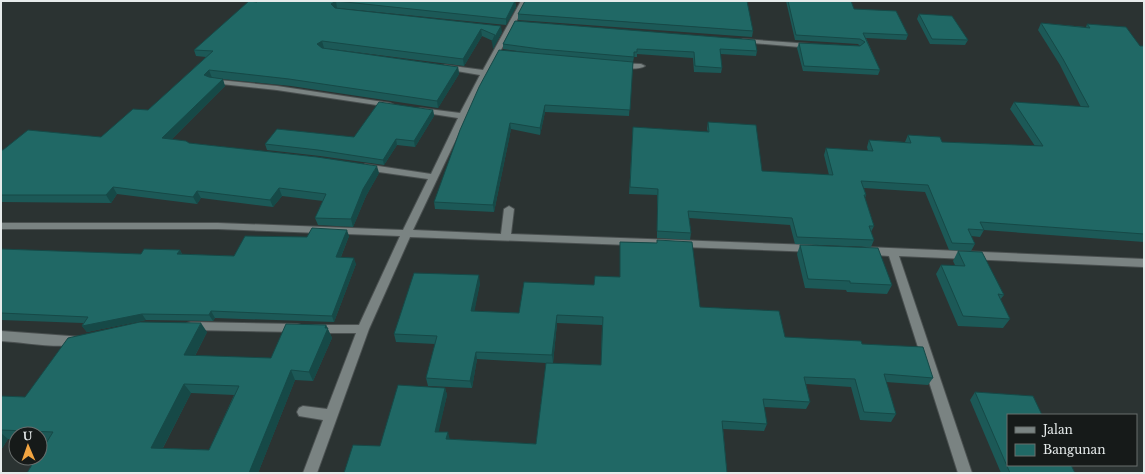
<svg xmlns="http://www.w3.org/2000/svg" width="1145" height="474" viewBox="0 0 1145 474" font-family="'Libre Baskerville',serif">
	<style>
		.lines { fill: none; stroke-linecap: round; stroke-linejoin: round }
		.minor-casing { stroke: #4a5050; stroke-width: 2 }
		.minor { fill: #7a8382; fill-rule: evenodd }
		.wall { fill: #1c5957; fill-rule: evenodd }
		.shaded-wall { fill: #164947 }
		.building { fill: #206865; stroke: #164947; fill-rule: evenodd }
	</style>
	<rect width="100%" height="100%" fill="#2b3332"/>
	<g class="lines">
		<defs>
			<path id="minor" d="M521 1H527L478 93 413 230 501 234 504 209 509 206 514 209 511 234 812 245 816 246 817 249 816 252 410 237 369 329 317 473H303L323 420 299 416 297 412 299 408 303 406 327 409 356 333H315L311 332 309 329 311 326 315 325H359L400 236 218 229H1V223H218L403 230 428 179 365 170 361 167 365 164 431 174 458 118 420 112 416 110 420 108 460 113 480 75 445 69 441 67 445 65 483 70Z
				M743 39 811 44 815 46 811 48 741 42V40Z
				M616 63 641 64 645 66C639 70 621 69 615 65Z
				M209 79 277 86 390 103 394 105 390 107 277 90 212 83H209Z
				M866 247 1144 259V267L899 256 972 473H958L889 256 862 254 861 251 862 248Z
				M191 322 297 324 301 325 303 328 301 331 297 332 191 330 187 329 185 326 187 323Z
				M1 331 83 337 85 340 83 343C63 350 23 342 1 341Z"/>
		</defs>
		<use href="#minor" class="minor-casing"/>
		<use href="#minor" class="minor"/>
	</g>
	<path class="wall" d="M258 1H515L516 7 506 25 337 8H336L502 32 493 49V41L482 36 464 66 324 48 458 67 459 74 438 108 291 86 212 78 225 86 172 139 189 143 379 173 366 196 353 227 318 225 315 218 323 201 282 196 273 207 201 198 197 204 117 194 111 203 1 202V150L101 137 148 110 206 57 196 56 194 50Z
		M786 1H851L854 9 908 35 906 40 866 38 880 70 878 75 803 71 797 48 799 43 860 46 858 44 795 40Z
		M518 14 753 31 752 37 518 20Z
		M919 14 968 40 965 45 930 44 917 19Z
		M515 21 757 51 756 56 720 54 722 68 721 73 694 72 693 58 637 54V57H634L633 62 582 58 633 62 629 116 545 112 540 135 511 129 494 212 435 209 434 202 532 53 503 49V44Z
		M1041 23 1086 27 1087 24 1140 46H1144V242L984 230 980 237 971 236 975 244 971 251 949 250 925 192 864 188 866 195 865 198 874 226 871 232 874 240 871 247 795 244 790 225 689 218 691 233 690 240 657 238V195L629 194 633 127 708 132 707 129 708 122 762 171 829 175 824 155 826 148 868 151 867 147 869 140 905 142 908 135 942 142 1035 146 1010 109 1014 102 1081 107 1060 65 1038 30Z
		M433 110 434 116 415 147 397 145 384 165 320 156 267 150 265 144 354 137Z
		M349 236 341 257 356 264 334 322 215 318 213 321 146 320 87 332 82 326 83 323 1 320V249L141 254 180 250 182 254 234 256 307 237Z
		M657 240 700 307 785 337 862 344 933 378 928 385 886 382 896 414 891 422 860 420 851 387 806 384 810 402 806 409 764 407 767 424 764 431 723 429 727 473 380 446 445 388 447 395 438 432 450 439 536 444 546 363 477 359 472 388 428 386 426 378 435 344 396 342 394 334 480 283 474 311 519 313 594 285 620 277V242L657 243ZM557 323 602 325 601 365 553 363Z
		M800 245 892 285 887 294 847 292 846 290 805 288 797 254Z
		M958 251 1004 295 1000 300 1010 319 1003 328 958 326 936 274 941 265H955L953 261Z
		M326 325 332 338 313 381 295 380 258 473 48 441H40V434H16V440L8 439 1 450V396L25 397 207 332 195 356 271 358ZM191 393 234 395 209 450 163 448Z
		M975 392 1008 415 1075 473H1001L970 400Z"/>
	<path class="shaded-wall" d="M336 1 337 8 333 11 331 4Z
		M515 1 516 7 506 25V19Z
		M501 26 502 32 493 49 492 42Z
		M481 29 482 36 464 66 463 59Z
		M322 41 324 48 319 50 317 44Z
		M458 67 459 74 438 108 437 101Z
		M209 70 212 78 207 82 204 75Z
		M223 79 225 86 165 146 162 138Z
		M545 105V112L540 135V128Z
		M433 110 434 116 415 147 414 141Z
		M510 123 511 129 494 212 493 205Z
		M396 139 397 145 384 165 383 160Z
		M377 166 379 173 366 196 353 227 351 219 363 189Z
		M113 187 117 194 111 203 106 195Z
		M279 188 282 196 273 207 270 200Z
		M197 191 201 198 197 204 193 197Z
		M347 230 349 236 338 264 336 257Z
		M180 250 183 257 177 254Z
		M354 258 356 264 334 322 332 316Z
		M479 275 480 283 473 319 471 311Z
		M211 311 215 318 213 321 209 315Z
		M142 314 146 320 87 332 82 326Z
		M557 315V323L553 363 552 355Z
		M201 323 207 332 190 365 184 355Z
		M326 325 332 338 313 381 309 372Z
		M476 352 477 359 472 388 470 381Z
		M291 370 295 380 258 473H249Z
		M184 384 191 393 158 457 151 448Z
		M445 388 447 395 437 439 435 432Z
		M448 432 450 440 446 439Z
		M1 433 8 439 1 450Z"/>
	<path class="building" d="M249 1 257 2 258 1H336L331 4 335 8 501 26 492 42 495 35 481 29 463 59 322 41 317 44 322 48 458 67 437 101 289 79 209 70 204 75 209 77 223 79 162 138 186 141 189 143 317 157 377 166 363 189 351 219 315 218 326 194 279 188 270 200 197 191 193 197 113 187 106 195H1V150H3L28 130 101 137 133 109 148 110 213 51 194 50Z
		M336 1H515L506 19Z
		M525 1H747L753 31 518 14Z
		M788 1H851L854 9 896 11 908 35 863 33 880 70 804 66 799 43 860 46 865 42 860 39 796 35Z
		M919 14 952 16 968 40 932 39Z
		M515 21 755 40 757 51 720 49 722 68 695 66 694 52 637 49V52H634V57L540 49 503 44Z
		M1041 23 1090 28 1087 24 1126 27 1140 46H1144V234L980 222 984 230 968 229 975 244 952 243 928 185 861 181 866 195H864L874 226H869L874 240 797 237 792 218 688 211 691 233 657 231 658 189 630 187 633 127 709 132 708 122 756 125 762 171 833 175 826 148 873 151 869 140 911 143 908 135 940 137 942 142 1043 146 1014 102 1089 107 1063 59Z
		M499 50 633 62 630 110 545 105 540 128 510 123 493 205 434 202 460 130 479 87Z
		M379 102 433 110 414 141 396 139 383 160 318 150 265 144 277 129 354 137Z
		M312 228 347 230 336 257 354 258 332 316 211 311 209 315 142 314 82 326 88 317 1 313V249L141 254 144 249 180 250 177 254 234 256 245 236 307 237Z
		M657 240 692 242 700 307 779 311 785 337 861 341 862 344 923 347 933 378 884 374 896 414 864 412 855 379 804 377 810 402 763 399 767 424 722 421 727 473H344L353 445 380 446 398 385 445 388 435 432H448L446 439 536 444 546 363 601 365 603 317 557 315 552 355 476 352 470 381 426 378 437 336 394 334 414 273 479 275 471 311 519 313 524 282 594 285 595 276 620 277V242L657 243Z
		M800 245 878 248 892 285 850 283V281L808 279Z
		M958 251 982 252 1004 295 998 294 1010 319 963 316 941 265 965 266Z
		M140 322 201 323 184 355 271 358 286 324 326 325 325 328H328L309 372 291 370 249 473H27L36 458H40V453L53 432 1 430V396L25 397 68 338ZM184 384 239 386 209 450 151 448Z
		M975 392 1033 396 1042 415H1008V465H1071L1075 473H1010Z"/>
	<rect width="1145" height="474" fill="none" stroke="#e6ebeb" stroke-width="4"/>
	<rect x="1007" y="414" width="130" height="52" fill="#161a19" stroke="#696e6d"/>
	<rect x="1015" y="427" width="20" height="6" fill="#7a8382" stroke="#696e6d"/>
	<text x="1043" y="434" font-size="12" fill="#e6ebeb">Jalan</text>
	<rect x="1015" y="444" width="20" height="12" fill="#206865" stroke="#696e6d"/>
	<text x="1043" y="454" font-size="12" fill="#e6ebeb">Bangunan</text>
	<g transform="translate(28 446) rotate(358)"><circle r="19" fill="#161a19" stroke="#696e6d"/>
	<path d="M0-3L7 15L0 10L-7 15Z" fill="#f2a541"/>
	<text y="-6" font-size="11" font-weight="bold" text-anchor="middle" fill="#e6ebeb">U</text>
	</g>
</svg>
